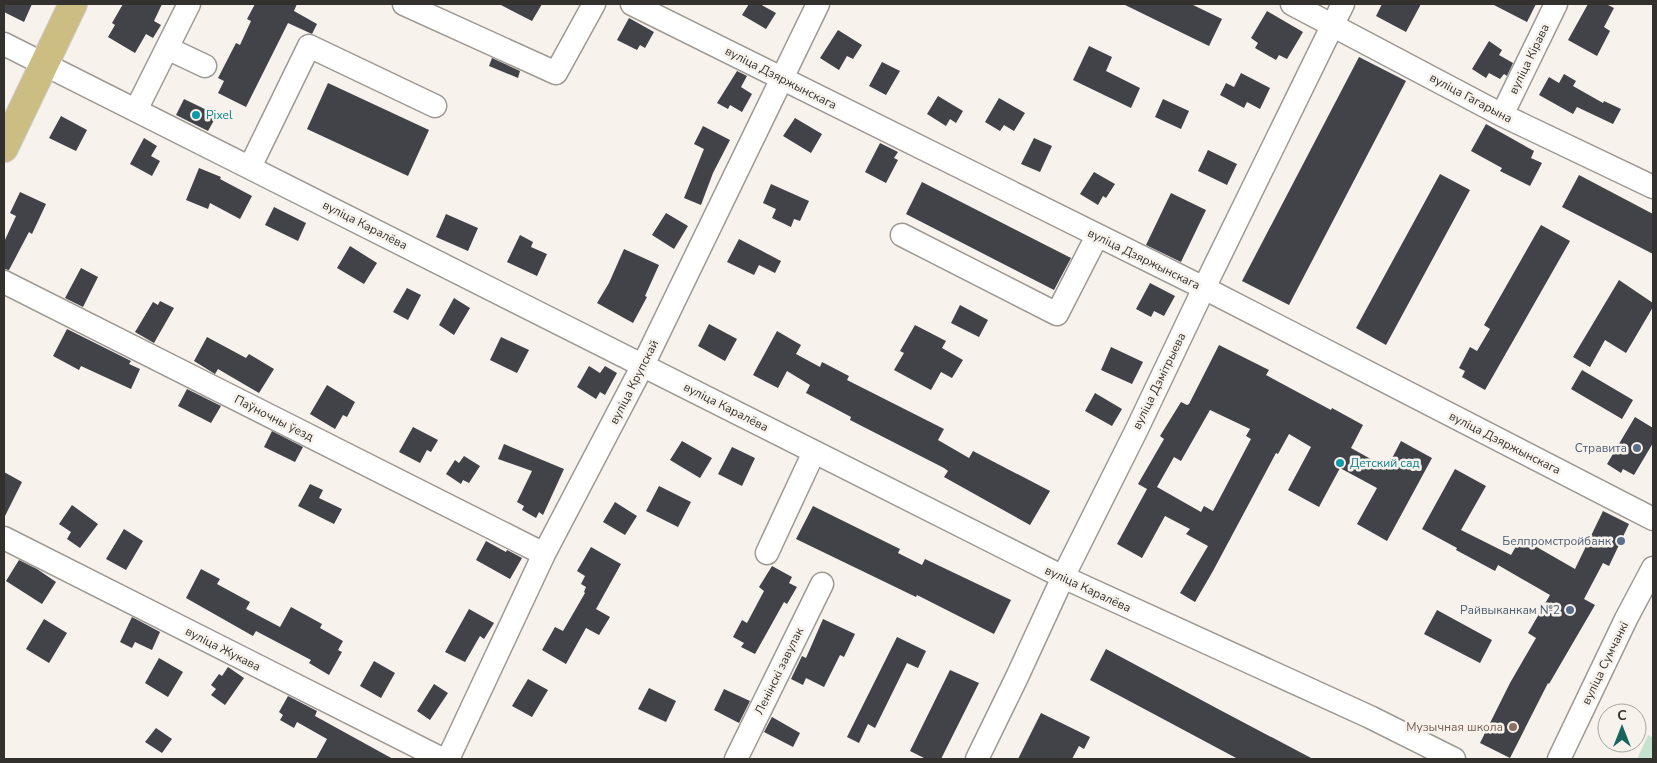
<svg xmlns="http://www.w3.org/2000/svg" width="1657" height="763" viewBox="0 0 1657 763" font-family="'Nunito Sans',sans-serif">
	<style>
		.green { fill: #c6e3cf }
		.building { fill: #424349; fill-rule: evenodd }
		.lines { fill: none; stroke-linecap: round; stroke-linejoin: round }
		.minor-casing { stroke: #9e9993; stroke-width: 25 }
		.major-casing { stroke: #cececd; stroke-width: 30 }
		.minor { stroke: #fff; stroke-width: 22 }
		.major { stroke: #ccbd83; stroke-width: 28 }
		.culture-dot { fill: #0f9aa8; stroke: #f7f2ec; stroke-width: 2 }
		.service-dot { fill: #5c6f8a; stroke: #f7f2ec; stroke-width: 2 }
		.education-dot { fill: #8d6e63; stroke: #f7f2ec; stroke-width: 2 }
		.labels { text-anchor: middle; stroke-width: 5; stroke-linejoin: round; paint-order: stroke }
		.street-label { font-size: 12px; fill: #33312e; stroke: #f7f2ec }
		.culture-label { font-size: 12px; fill: #0d838f; stroke: #f7f2ec; text-anchor: start }
		.service-label { font-size: 12px; fill: #4e5e75; stroke: #f7f2ec; text-anchor: end }
		.education-label { font-size: 12px; fill: #785e54; stroke: #f7f2ec; text-anchor: end }
	</style>
	<rect width="100%" height="100%" fill="#f7f2ec"/>
	<path class="green" d="M1648 735 1653 738V759H1637Z"/>
	<path class="building" d="M4 4H32L24 22 4 12Z
		M123 4H162L154 21 161 25 153 38 146 34 135 53 108 37 115 25 112 23Z
		M255 4H297L294 11 317 24 312 34 288 23 246 107 218 93 224 81 218 78 236 43 240 45 251 21 247 19Z
		M499 4H542L532 21Z
		M749 4H760L776 13 766 29 742 15Z
		M1123 4H1191L1222 19 1209 46Z
		M1382 4H1421L1406 32 1376 16Z
		M1492 4H1536L1527 22Z
		M1588 4H1606L1614 8 1604 27 1610 31 1597 56 1568 40Z
		M1267 11 1303 32 1287 59 1279 55 1276 60 1255 48 1258 43 1251 38Z
		M629 18 654 32 645 48 640 45 637 50 617 40Z
		M838 30 862 45 853 59 847 56 839 70 820 58Z
		M1489 41 1502 50 1499 55 1513 63 1507 76 1504 74 1500 79 1489 73 1486 78 1472 69Z
		M1089 46 1112 57 1106 71 1140 88 1131 108 1073 80Z
		M1359 57 1406 81 1289 305 1242 281Z
		M492 58 520 71 518 78 489 66Z
		M882 62 900 71 886 95 869 86Z
		M737 71 747 76 741 87 752 94 742 112 730 105 728 109 717 103Z
		M1241 73 1270 88 1260 109 1247 102 1244 108 1220 95 1226 83 1234 87Z
		M1564 74 1576 81 1573 86 1603 103 1604 101 1621 109 1613 124 1577 107 1573 114 1539 95 1549 77 1559 83Z
		M328 83 429 130 408 176 307 129Z
		M938 96 963 111 956 123 950 119 946 126 927 114Z
		M999 98 1025 113 1014 131 1004 125 1000 131 985 122Z
		M184 99 217 115 208 131 176 115Z
		M1163 99 1189 111 1181 129 1155 117Z
		M61 116 87 130 76 151 49 138Z
		M795 118 822 134 811 153 783 136Z
		M1486 124 1534 151 1531 158 1542 163 1530 186 1500 171 1502 168 1471 151Z
		M703 126 730 140 713 173 701 205 684 198 704 149 694 144Z
		M144 138 157 146 151 156 160 161 152 176 130 164Z
		M1034 138 1052 146 1040 172 1021 164Z
		M880 143 898 152 894 158 898 160 886 183 865 172Z
		M1208 150 1237 164 1227 185 1198 171Z
		M199 168 221 177 220 179 252 196 240 219 210 203 208 209 186 200Z
		M1094 172 1115 184 1106 198 1103 196 1098 205 1080 194Z
		M1440 174 1470 190 1386 345 1356 328Z
		M1579 175 1653 214V254L1562 207Z
		M922 182 1071 258 1054 290 906 214Z
		M771 184 809 201 800 221 794 219 791 227 772 218 776 209 763 203Z
		M20 192 46 204 32 234 29 232 9 270 4 269V242L16 216 10 213Z
		M1171 193 1206 210 1181 262 1146 245Z
		M274 207 306 223 298 241 265 225Z
		M666 213 688 226 674 249 652 235Z
		M446 214 478 228 468 251 436 237Z
		M1541 225 1570 241 1485 390 1462 377 1465 371 1459 368 1470 347 1477 351 1490 329 1484 325Z
		M520 235 533 242 531 247 547 254 537 276 507 262Z
		M739 239 781 261 775 273 759 265 754 275 727 262Z
		M350 246 377 263 364 284 337 268Z
		M624 249 659 265 645 296 647 297 633 323 597 303 609 283Z
		M81 268 98 277 83 307 65 298Z
		M1619 280 1653 303V307L1626 353 1605 340 1590 367 1573 357Z
		M1150 283 1175 296 1164 316 1154 311 1151 317 1136 309Z
		M407 288 421 295 408 320 393 312Z
		M454 298 470 308 454 335 439 325Z
		M160 301 174 308 154 343 135 332 153 302 158 305Z
		M960 305 988 320 979 337 951 323Z
		M709 324 737 339 725 361 698 346Z
		M915 325 946 341 942 348 963 360 952 378 941 372 931 390 894 370 904 353 900 351Z
		M67 329 131 361 129 364 140 369 131 389 81 366 79 370 53 356Z
		M777 331 801 345 796 354 820 367 822 362 849 376 847 380 944 429 938 440 969 458 973 451 1050 491 1030 525 944 477 948 471 944 468 850 420 851 417 806 393 810 385 787 371 778 388 753 375Z
		M207 337 246 358 249 354 274 369 259 393 218 369 215 374 194 361Z
		M501 337 529 350 517 373 490 360Z
		M1219 345 1269 370 1266 375 1331 410 1332 408 1363 425 1351 448 1387 468 1401 441 1432 458 1387 541 1357 524 1377 488 1340 468 1319 507 1288 490 1311 447 1289 434 1278 454 1276 453 1213 571 1195 602 1180 593 1208 546 1186 534 1190 529 1165 516 1142 558 1117 544 1147 489 1138 484 1164 439 1160 436 1181 402 1187 405 1189 404ZM1210 410 1250 429 1246 436 1251 439 1213 511 1204 506 1201 512 1157 487 1174 457 1181 461Z
		M1111 347 1143 362 1132 384 1101 370Z
		M589 366 600 373 605 366 617 373 605 395 600 392 596 399 577 387Z
		M1582 370 1633 400 1622 419 1571 389Z
		M327 385 355 402 347 417 343 415 335 429 310 414Z
		M187 389 221 406 211 423 178 406Z
		M1095 393 1122 409 1112 426 1085 411Z
		M1635 417 1653 428V443L1634 475 1623 469 1621 473 1607 464Z
		M413 427 438 440 431 452 427 450 420 463 399 452Z
		M272 431 303 447 295 462 264 447Z
		M682 441 712 458 700 478 670 460Z
		M504 444 564 469 543 515 539 512 536 518 522 510 524 506 517 502 532 471 498 459Z
		M732 447 755 458 742 486 718 474Z
		M464 456 480 466 469 483 463 480 461 484 446 474 455 460 459 463Z
		M1455 469 1486 486 1461 530 1511 555 1521 538 1575 569 1603 511 1629 524 1609 566 1603 563 1584 599 1595 605 1549 684 1548 683 1510 758 1480 743 1510 683 1536 638 1528 633 1550 595 1498 565 1495 571 1456 550 1457 548 1422 529Z
		M4 472 22 482 4 518Z
		M310 484 323 490 319 498 342 509 334 524 298 506Z
		M659 486 691 502 678 527 646 511Z
		M615 502 637 516 625 535 603 522Z
		M72 505 98 524 80 548 67 539 71 532 59 524Z
		M813 506 900 549 898 553 922 565 925 559 1011 600 994 634 917 595 916 597 796 539Z
		M124 529 143 541 126 570 106 559Z
		M486 541 506 552 507 550 522 558 510 579 476 560Z
		M591 547 621 564 596 609 610 617 599 635 586 628 566 664 542 650 555 627 563 631 585 593 584 592 586 587 581 584 585 576 577 571Z
		M19 560 37 569 56 582 42 604 6 581Z
		M772 566 792 577 789 583 797 587 787 604 784 602 755 654 741 647 744 643 733 637 742 620 747 623 764 591 759 587Z
		M201 569 220 579 217 584 250 602 246 609 280 627 291 607 322 624 320 628 343 641 338 650 342 652 329 675 309 663 311 660 256 631 253 636 186 598Z
		M469 609 494 623 484 639 480 636 465 662 445 652Z
		M1437 610 1492 640 1480 663 1424 634Z
		M132 617 160 632 152 650 135 642 132 648 120 642Z
		M44 619 67 633 49 663 26 649Z
		M823 619 855 634 844 657 840 655 824 687 806 678 803 685 791 679 802 656 806 658Z
		M897 637 926 651 918 668 907 663 875 728 868 724 859 743 847 737Z
		M1106 649 1220 710 1313 759H1238L1090 680Z
		M159 658 183 672 168 697 145 683Z
		M374 661 395 673 381 698 360 686Z
		M228 667 244 678 225 705 211 695 216 689 211 685 219 674 222 676Z
		M950 670 979 683 941 759H926L910 751Z
		M528 679 548 690 532 717 512 706Z
		M434 684 448 693 430 720 417 711Z
		M649 688 676 701 666 722 638 709Z
		M724 689 750 701 739 723 714 710Z
		M288 696 317 711 315 716 393 759H316L327 739 297 722 294 728 280 720 283 715 279 712Z
		M1041 713 1090 737 1084 749 1079 746 1072 759H1018Z
		M772 717 800 733 793 747 764 732Z
		M156 728 172 739 162 753 145 742Z"/>
	<g class="lines">
		<defs>
			<path id="minor" d="M404 4 556 73 594 4
				M632 4 1204 288 1653 519
				M1292 4 1502 115 1653 187
				M4 44 1063 577 1370 717 1454 759
				M167 48 205 66
				M136 110 189 4
				M1502 115 1556 4
				M250 167 309 46 435 106
				M902 235 1057 314 1097 236
				M4 282 544 554
				M4 538 442 759
				M767 553 814 452
				M448 759 544 554 643 365 818 4
				M736 759 822 584
				M977 759 1017 677 1063 577 1137 429 1204 288 1343 4
				M1559 759 1626 619 1653 568"/>
			<path id="major" d="M4 148 73 4"/>
		</defs>
		<use href="#minor" class="minor-casing"/>
		<use href="#major" class="major-casing"/>
		<use href="#minor" class="minor"/>
		<use href="#major" class="major"/>
	</g>
	<g class="culture-dot">
		<circle cx="196" cy="115" r="5"/>
		<circle cx="1340" cy="463" r="5"/>
	</g>
	<g class="service-dot">
		<circle cx="1637" cy="448" r="5"/>
		<circle cx="1621" cy="541" r="5"/>
		<circle cx="1570" cy="610" r="5"/>
	</g>
	<circle class="education-dot" cx="1513" cy="727" r="5"/>
	<g class="labels">
		<g class="street-label">
			<text transform="translate(1529 59) rotate(-64)" y="4">вуліца Кірава</text>
			<text transform="translate(781 78) rotate(27)" y="4">вуліца Дзяржынскага</text>
			<text transform="translate(1471 98) rotate(28)" y="4">вуліца Гагарына</text>
			<text transform="translate(365 225) rotate(27)" y="4">вуліца Каралёва</text>
			<text transform="translate(1144 259) rotate(26)" y="4">вуліца Дзяржынскага</text>
			<text transform="translate(1159 381) rotate(-64)" y="4">вуліца Дзмітрыева</text>
			<text transform="translate(634 382) rotate(-63)" y="4">вуліца Крупскай</text>
			<text transform="translate(726 407) rotate(27)" y="4">вуліца Каралёва</text>
			<text transform="translate(274 418) rotate(27)" y="4">Паўночны ўезд</text>
			<text transform="translate(1505 443) rotate(27)" y="4">вуліца Дзяржынскага</text>
			<text transform="translate(1088 589) rotate(25)" y="4">вуліца Каралёва</text>
			<text transform="translate(223 649) rotate(27)" y="4">вуліца Жукава</text>
			<text transform="translate(1605 663) rotate(-64)" y="4">вуліца Сумчанкі</text>
			<text transform="translate(779 671) rotate(-64)" y="4">Ленінскі завулак</text>
		</g>
		<g class="culture-label">
			<text x="206" y="119">Pixel</text>
			<text x="1350" y="467">Детский сад</text>
		</g>
		<g class="service-label">
			<text x="1627" y="452">Стравита</text>
			<text x="1611" y="545">Белпромстройбанк</text>
			<text x="1560" y="614">Райвыканкам №2</text>
		</g>
		<g class="education-label">
			<text x="1503" y="731">Музычная школа</text>
		</g>
	</g>
	<rect width="1657" height="763" fill="none" stroke="#33312e" stroke-width="10"/>
	<g transform="translate(1622 728)"><circle r="24" fill="#f7f2ec" stroke="#a9a5a0"/>
	<path d="M0-4L9 19L0 12L-9 19Z" fill="#18655f"/>
	<text y="-8" font-size="14" font-weight="bold" text-anchor="middle" fill="#33312e">С</text>
	</g>
</svg>
